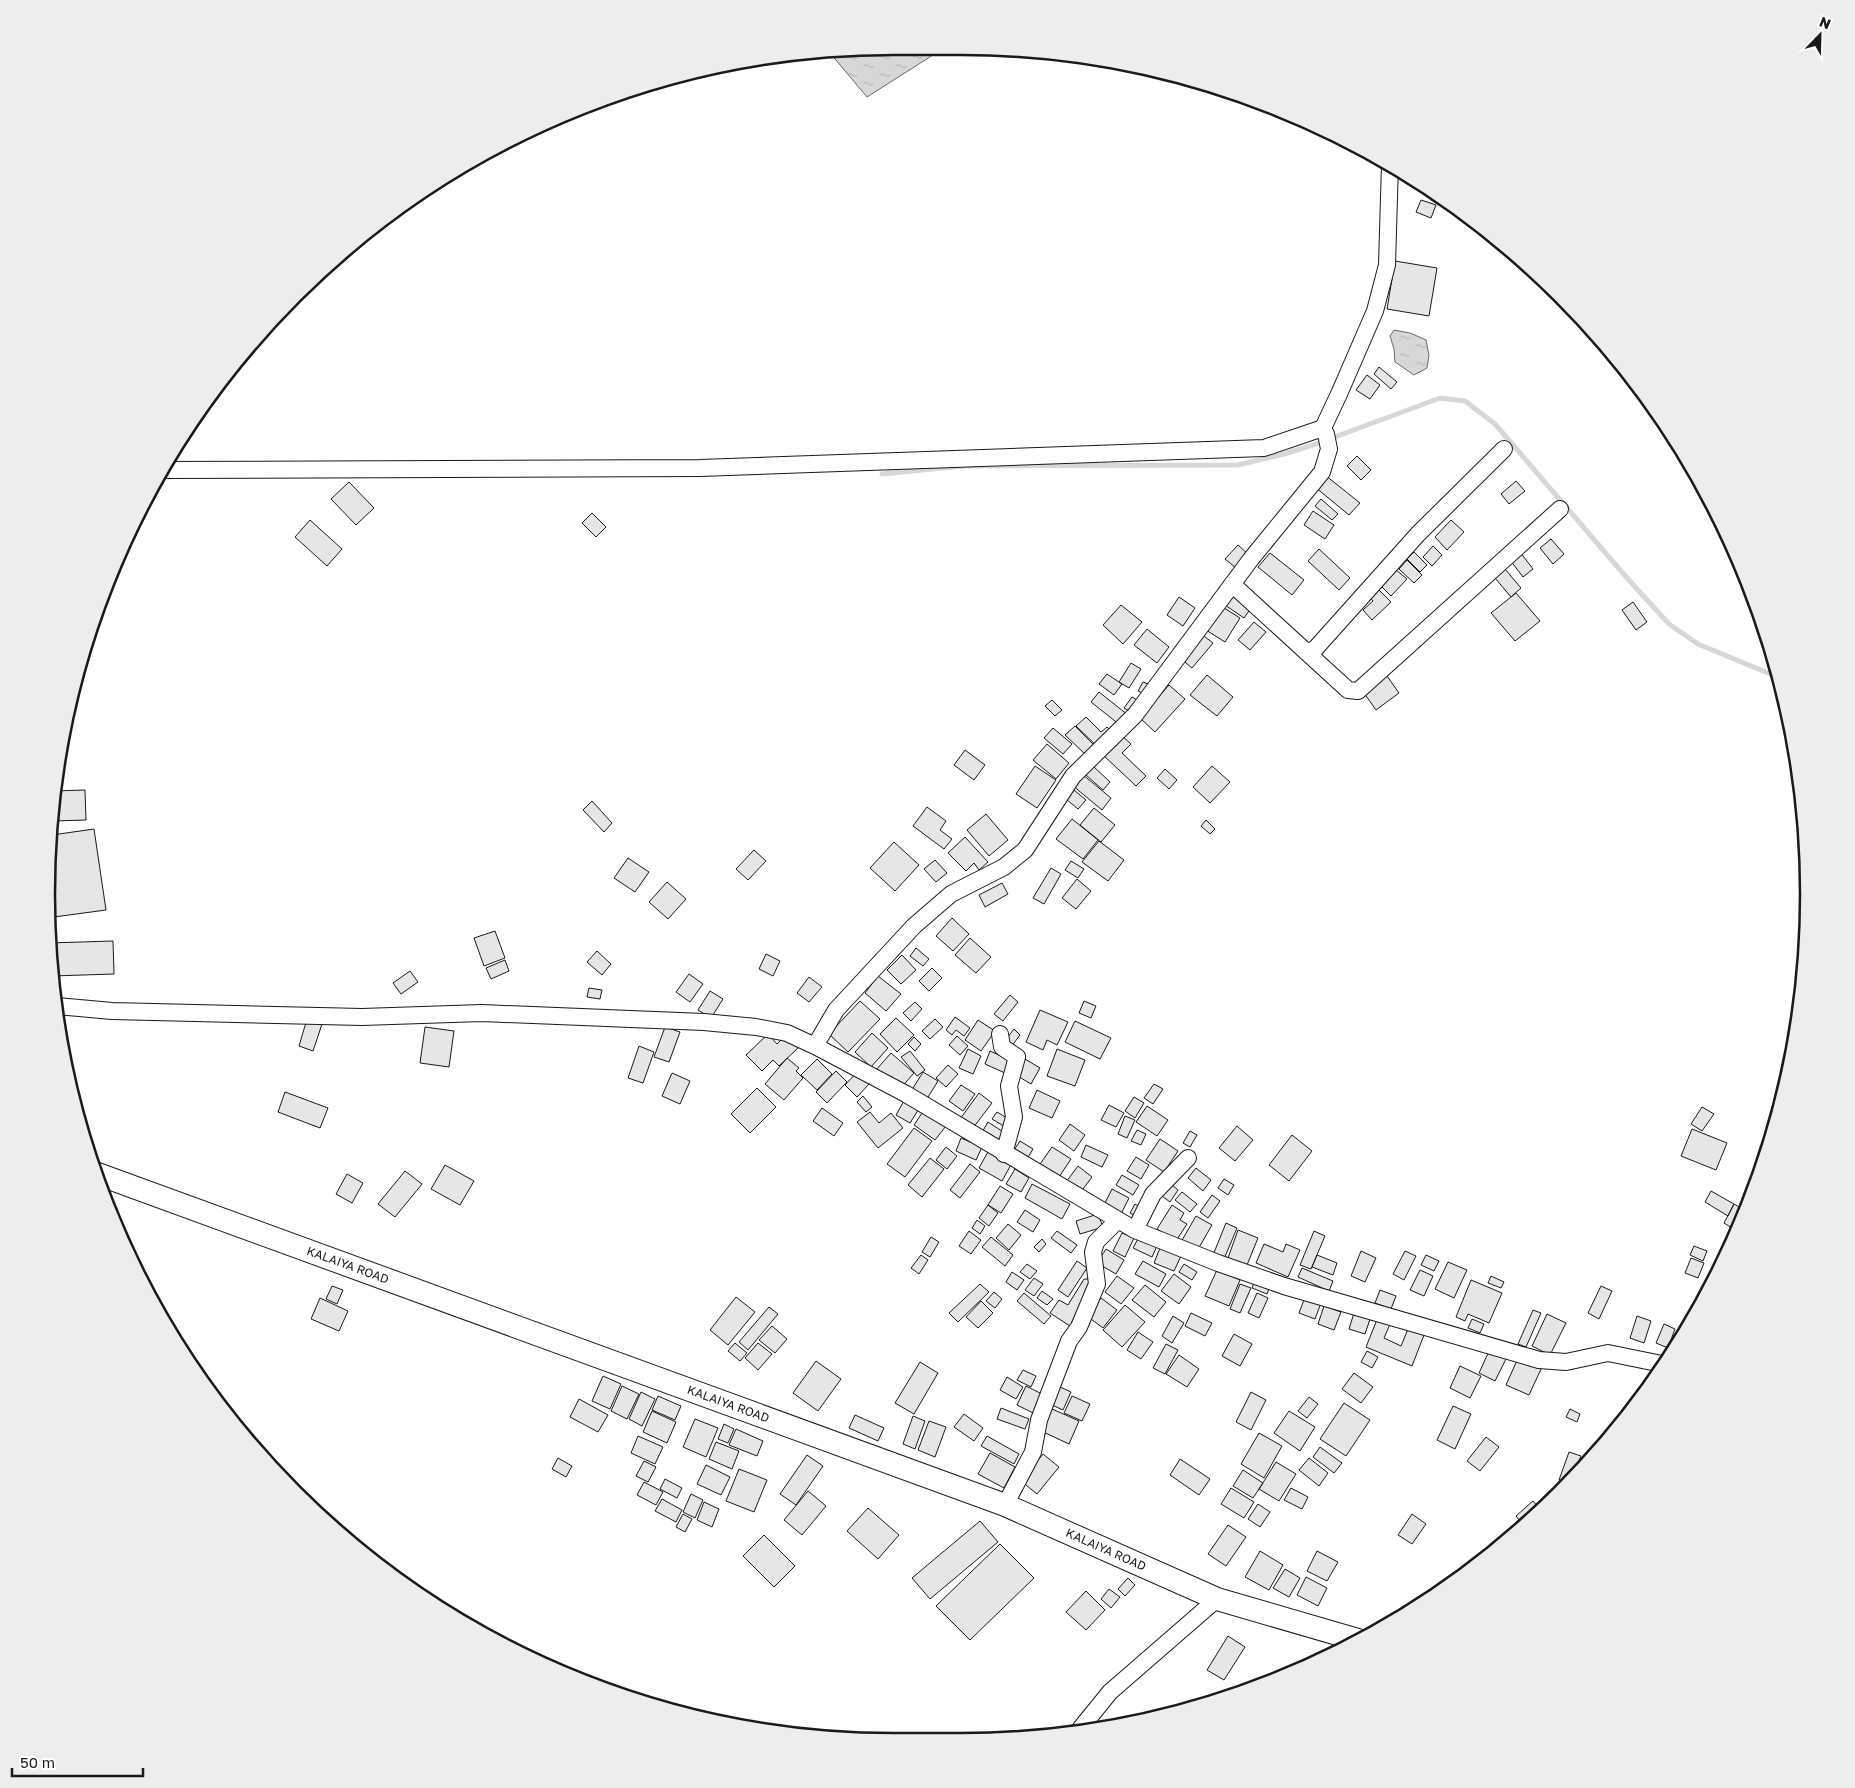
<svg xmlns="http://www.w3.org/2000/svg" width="1855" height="1788" viewBox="0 0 1855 1788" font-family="'Golos Text',sans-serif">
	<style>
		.water { fill: url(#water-ripples); stroke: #6a6a6a }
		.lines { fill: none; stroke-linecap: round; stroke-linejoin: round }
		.stream { stroke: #d7d7d7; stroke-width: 5 }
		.building { fill: #e6e6e6; stroke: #1a1a1a }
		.minor-casing { stroke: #1a1a1a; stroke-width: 18 }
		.secondary-casing { stroke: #1a1a1a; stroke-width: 24 }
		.minor { stroke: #fff; stroke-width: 16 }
		.secondary { stroke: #fff; stroke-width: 22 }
		.labels { text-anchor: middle; stroke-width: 4; stroke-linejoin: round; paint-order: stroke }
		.street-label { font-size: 12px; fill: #1a1a1a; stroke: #fff }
		.rim { fill: none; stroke: #1a1a1a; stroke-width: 2.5 }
	</style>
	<defs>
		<pattern id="water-ripples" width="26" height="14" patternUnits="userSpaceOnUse" patternTransform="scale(1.25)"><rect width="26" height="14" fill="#d7d7d7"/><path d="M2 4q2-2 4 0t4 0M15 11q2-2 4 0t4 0" fill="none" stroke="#b8b8b8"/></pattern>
	</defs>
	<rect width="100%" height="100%" fill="#fff"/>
	<path class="water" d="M894 46 944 48 867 97 830 53Z
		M1394 330 1410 333 1426 340 1429 355 1427 368 1414 375 1395 362 1394 349 1390 336Z"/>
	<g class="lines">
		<path class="stream" d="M882 474 963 466 1238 465 1284 454 1316 444 1440 398 1465 401 1495 424 1627 578 1669 624 1698 644 1780 678"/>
	</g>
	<path class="building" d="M1421 200 1436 205 1431 218 1416 212Z
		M1395 261 1437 268 1429 316 1387 309Z
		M1379 367 1397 382 1391 389 1374 374Z
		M1367 375 1380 385 1370 399 1356 390Z
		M1357 456 1371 470 1361 480 1347 466Z
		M1325 475 1360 503 1349 515 1315 487Z
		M1516 481 1525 491 1509 504 1501 494Z
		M349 482 374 508 356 525 331 499Z
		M1321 499 1338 514 1332 520 1315 506Z
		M1313 511 1334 525 1325 539 1304 525Z
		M592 513 606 527 596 537 582 523Z
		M310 520 342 549 327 566 295 537Z
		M1451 520 1464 532 1447 550 1435 537Z
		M1551 539 1564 554 1553 564 1540 548Z
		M1238 545 1249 555 1236 568 1225 559Z
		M1433 546 1442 555 1432 566 1423 557Z
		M1319 549 1350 578 1339 590 1308 561Z
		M1414 552 1427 565 1420 572 1407 559Z
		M1520 552 1533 569 1523 577 1510 560Z
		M1270 553 1304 580 1292 595 1258 567Z
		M1407 560 1422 575 1414 583 1399 569Z
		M1395 569 1407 579 1391 596 1380 585Z
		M1505 569 1521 588 1511 597 1495 578Z
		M1375 586 1391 602 1372 620 1363 610 1373 601 1367 594Z
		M1516 593 1540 621 1515 641 1491 613Z
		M1231 595 1251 608 1244 618 1225 605Z
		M1179 597 1195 608 1183 626 1167 615Z
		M1633 602 1647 622 1636 630 1622 610Z
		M1121 605 1142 622 1123 644 1103 625Z
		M1221 606 1240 618 1225 642 1206 630Z
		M1254 622 1266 632 1250 650 1238 640Z
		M1147 629 1169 647 1157 663 1134 645Z
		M1200 633 1213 643 1192 668 1180 658Z
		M1131 663 1141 669 1129 688 1119 682Z
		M1107 674 1122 684 1114 695 1099 684Z
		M1207 675 1233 697 1217 716 1190 695Z
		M1387 676 1399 693 1376 710 1364 693Z
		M1143 682 1150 685 1145 694 1138 691Z
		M1169 685 1185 699 1155 732 1140 718Z
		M1099 692 1128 715 1120 725 1091 702Z
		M1132 697 1139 701 1132 713 1124 708Z
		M1052 700 1062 710 1055 716 1045 706Z
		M1086 717 1101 732 1107 727 1115 735 1100 749 1076 726Z
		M1075 726 1095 746 1086 755 1065 735Z
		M1053 728 1072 744 1063 754 1044 738Z
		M1120 734 1131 744 1122 753 1146 776 1136 786 1102 754Z
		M1047 744 1069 763 1056 779 1033 760Z
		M965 750 985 765 974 780 954 765Z
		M1035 766 1056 780 1037 808 1016 794Z
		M1093 766 1110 782 1103 790 1086 775Z
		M1212 766 1230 782 1210 803 1193 787Z
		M1165 769 1177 780 1169 789 1157 778Z
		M1082 774 1111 798 1102 810 1072 785Z
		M85 790 86 820 52 821 53 791Z
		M1074 790 1086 800 1078 809 1066 799Z
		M592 801 612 823 604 832 583 810Z
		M927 807 946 821 940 830 952 839 944 849 913 826Z
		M1094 808 1115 825 1101 842 1080 825Z
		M986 814 1008 840 989 856 967 830Z
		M1072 819 1098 840 1083 859 1056 839Z
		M1206 820 1215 829 1210 834 1201 826Z
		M94 829 106 910 54 917 50 890 52 835Z
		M965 837 988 862 979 870 974 863 966 871 948 853Z
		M1099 841 1124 860 1108 881 1082 862Z
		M894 842 919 865 895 891 870 868Z
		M754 850 766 861 748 880 736 869Z
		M628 858 649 872 635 892 614 878Z
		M935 860 947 873 936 882 924 869Z
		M1071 861 1084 869 1078 878 1065 870Z
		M1051 868 1061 874 1044 904 1033 898Z
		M1077 879 1091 891 1076 909 1062 898Z
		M667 882 686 899 668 919 649 902Z
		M1002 883 1008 894 985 907 979 895Z
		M952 918 969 934 953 951 936 936Z
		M495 931 505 958 484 966 474 938Z
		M970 938 991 957 976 973 955 955Z
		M113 941 114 974 52 976 48 943Z
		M916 948 929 959 923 966 910 956Z
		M597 951 611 964 602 975 587 962Z
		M766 954 780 961 773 976 759 969Z
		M902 955 916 970 901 984 887 970Z
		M505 960 509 971 491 979 486 968Z
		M932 968 942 978 929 991 919 981Z
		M410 971 418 982 401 994 393 983Z
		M689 974 703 984 690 1002 676 992Z
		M878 976 901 994 886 1011 865 993Z
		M809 977 822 987 809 1002 797 993Z
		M589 988 602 990 600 999 587 997Z
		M710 991 723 999 711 1018 698 1010Z
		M1010 995 1018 1002 1003 1021 994 1014Z
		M860 1001 880 1019 848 1052 829 1034Z
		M1084 1001 1096 1006 1091 1018 1079 1013Z
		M915 1002 922 1009 911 1021 903 1013Z
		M1040 1010 1068 1022 1057 1045 1047 1040 1043 1050 1026 1042Z
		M955 1017 970 1028 964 1036 956 1030 952 1035 946 1030Z
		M896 1018 914 1035 897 1052 880 1034Z
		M307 1019 322 1024 313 1051 299 1046Z
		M935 1019 943 1027 930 1039 922 1031Z
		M978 1020 995 1031 981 1051 965 1040Z
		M1075 1021 1111 1038 1100 1059 1065 1042Z
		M425 1027 454 1031 449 1067 420 1063Z
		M665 1027 680 1032 669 1062 654 1057Z
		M1014 1029 1020 1035 1011 1047 1004 1042Z
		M872 1033 888 1048 871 1067 855 1052Z
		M768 1034 777 1044 787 1034 799 1047 779 1066 773 1060 762 1071 746 1055Z
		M957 1036 968 1046 960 1055 949 1045Z
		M914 1037 921 1044 915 1051 908 1044Z
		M639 1046 654 1052 643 1083 628 1078Z
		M968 1049 981 1056 973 1074 959 1068Z
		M1057 1049 1085 1060 1075 1086 1047 1076Z
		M910 1051 925 1070 917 1076 901 1057Z
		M990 1051 1010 1060 1005 1073 985 1064Z
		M891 1053 914 1073 899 1090 876 1070Z
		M787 1058 799 1068 796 1071 803 1078 784 1100 765 1084Z
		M817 1059 832 1074 817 1090 801 1075Z
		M1025 1059 1040 1068 1031 1084 1016 1075Z
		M948 1065 958 1074 946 1087 936 1078Z
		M836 1071 847 1082 827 1103 816 1092Z
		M857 1072 869 1084 857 1097 845 1085Z
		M923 1072 938 1081 925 1102 910 1093Z
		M672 1073 690 1081 680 1104 662 1096Z
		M1154 1084 1163 1089 1153 1104 1144 1098Z
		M961 1085 975 1094 963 1111 949 1101Z
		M757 1088 776 1107 750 1133 731 1114Z
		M1037 1090 1060 1101 1052 1118 1029 1108Z
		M285 1092 328 1108 320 1128 278 1112Z
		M979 1093 992 1103 973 1128 960 1119Z
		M863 1096 872 1107 866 1112 857 1102Z
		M1134 1097 1144 1103 1135 1118 1125 1111Z
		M905 1099 920 1107 910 1123 896 1115Z
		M1109 1105 1124 1113 1116 1127 1101 1120Z
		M1147 1106 1168 1120 1157 1136 1136 1122Z
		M1702 1107 1714 1114 1702 1131 1691 1124Z
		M822 1108 843 1123 834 1136 813 1121Z
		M924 1110 946 1126 935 1140 914 1125Z
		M870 1112 879 1123 891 1113 903 1128 878 1148 857 1122Z
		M997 1112 1012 1121 1007 1128 992 1119Z
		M1125 1116 1135 1120 1127 1138 1118 1134Z
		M988 1122 1008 1135 1001 1147 981 1134Z
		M1070 1124 1085 1135 1074 1151 1059 1140Z
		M1237 1126 1253 1140 1235 1161 1219 1148Z
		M914 1128 932 1141 905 1177 887 1164Z
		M1692 1129 1727 1143 1716 1170 1681 1156Z
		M1137 1130 1146 1134 1141 1145 1131 1141Z
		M1190 1131 1197 1135 1190 1147 1183 1143Z
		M1292 1135 1312 1151 1289 1181 1269 1165Z
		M961 1138 982 1147 976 1160 956 1151Z
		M1160 1139 1178 1151 1164 1172 1146 1160Z
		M1020 1141 1033 1149 1027 1159 1014 1150Z
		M1086 1145 1108 1155 1102 1167 1081 1157Z
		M946 1147 957 1156 947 1169 936 1160Z
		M1052 1147 1071 1159 1057 1180 1038 1167Z
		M989 1150 1012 1163 1002 1181 979 1168Z
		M1136 1157 1149 1165 1141 1179 1127 1171Z
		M930 1158 944 1169 922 1197 908 1185Z
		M970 1164 980 1172 960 1198 950 1190Z
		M445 1165 474 1181 460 1205 431 1189Z
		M1078 1166 1092 1177 1080 1193 1066 1182Z
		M1196 1168 1211 1180 1203 1191 1188 1178Z
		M1015 1169 1029 1178 1021 1192 1006 1184Z
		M405 1171 422 1184 395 1217 378 1204Z
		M347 1174 363 1183 352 1203 336 1194Z
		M1122 1175 1139 1185 1133 1195 1116 1185Z
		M1224 1179 1234 1185 1228 1195 1218 1188Z
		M1032 1184 1070 1204 1062 1219 1025 1198Z
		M1171 1184 1178 1190 1170 1202 1162 1196Z
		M1000 1186 1013 1194 1001 1213 988 1205Z
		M1112 1189 1129 1198 1120 1216 1103 1207Z
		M1711 1191 1734 1204 1728 1216 1705 1202Z
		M1182 1192 1197 1204 1190 1212 1175 1200Z
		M1212 1195 1220 1201 1208 1218 1200 1212Z
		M1135 1204 1143 1209 1138 1217 1130 1213Z
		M1734 1204 1744 1210 1735 1230 1724 1223Z
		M988 1205 998 1213 989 1226 979 1218Z
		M1172 1205 1184 1213 1180 1220 1187 1224 1176 1241 1157 1229Z
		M1025 1210 1040 1220 1033 1232 1017 1222Z
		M1098 1214 1103 1227 1080 1234 1076 1221Z
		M1196 1216 1212 1225 1197 1251 1181 1242Z
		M977 1220 985 1226 980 1234 972 1228Z
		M1226 1223 1237 1228 1224 1259 1213 1255Z
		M1008 1224 1021 1235 1009 1250 996 1238Z
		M1238 1230 1258 1238 1247 1265 1228 1258Z
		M969 1231 981 1240 971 1254 959 1246Z
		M1057 1231 1077 1245 1071 1253 1051 1238Z
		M1314 1231 1325 1236 1311 1269 1300 1265Z
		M1122 1233 1134 1238 1125 1257 1113 1251Z
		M931 1237 939 1242 930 1257 922 1252Z
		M991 1237 1013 1255 1005 1266 982 1247Z
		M1139 1237 1157 1246 1152 1257 1133 1248Z
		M1042 1239 1046 1244 1039 1252 1034 1247Z
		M1264 1244 1283 1252 1286 1244 1300 1250 1288 1277 1256 1263Z
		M1694 1246 1707 1251 1703 1261 1690 1255Z
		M1160 1248 1181 1256 1174 1271 1154 1263Z
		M1106 1249 1124 1260 1116 1274 1097 1263Z
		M1361 1251 1376 1258 1365 1282 1351 1276Z
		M1405 1251 1416 1256 1404 1280 1393 1274Z
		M921 1255 928 1260 919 1274 911 1268Z
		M1317 1255 1337 1263 1333 1275 1312 1267Z
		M1426 1255 1439 1261 1434 1271 1421 1265Z
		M1691 1258 1704 1263 1698 1278 1685 1273Z
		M1077 1261 1087 1268 1068 1297 1058 1290Z
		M1143 1261 1166 1274 1159 1287 1135 1274Z
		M1448 1262 1467 1270 1454 1298 1435 1289Z
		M1027 1264 1037 1271 1030 1279 1020 1272Z
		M1184 1264 1197 1272 1192 1280 1179 1272Z
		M1302 1268 1333 1281 1329 1291 1298 1277Z
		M1217 1270 1240 1280 1229 1306 1205 1296Z
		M1420 1270 1433 1276 1424 1296 1410 1290Z
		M1012 1272 1024 1280 1017 1290 1006 1282Z
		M1174 1274 1191 1287 1179 1304 1161 1291Z
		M1117 1276 1134 1288 1121 1304 1105 1292Z
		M1491 1276 1504 1282 1501 1288 1488 1283Z
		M1034 1278 1043 1284 1034 1296 1025 1290Z
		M1084 1279H1093L1070 1326 1050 1313 1059 1300 1068 1305Z
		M1255 1280 1270 1286 1267 1294 1252 1288Z
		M1471 1280 1502 1293 1489 1323 1468 1314 1465 1321 1456 1317Z
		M980 1284 989 1292 958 1322 949 1313Z
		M1240 1284 1251 1288 1240 1313 1230 1309Z
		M1145 1285 1166 1302 1154 1317 1132 1300Z
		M332 1286 343 1290 337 1304 326 1299Z
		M1601 1286 1612 1291 1599 1319 1588 1313Z
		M1380 1290 1396 1296 1391 1309 1375 1303Z
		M1042 1291 1053 1299 1047 1305 1037 1298Z
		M994 1292 1002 1299 995 1308 986 1301Z
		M1024 1293 1051 1316 1044 1324 1017 1301Z
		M1257 1293 1268 1298 1259 1318 1248 1313Z
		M736 1297 755 1312 728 1345 710 1330Z
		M1305 1297 1321 1303 1315 1319 1299 1313Z
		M320 1298 348 1311 339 1331 311 1319Z
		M1101 1298 1117 1310 1103 1328 1087 1316Z
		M981 1301 993 1313 978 1328 966 1317Z
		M1125 1305 1145 1322 1122 1347 1103 1330Z
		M1324 1306 1341 1312 1334 1330 1318 1324Z
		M769 1307 778 1314 748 1350 739 1342Z
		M1533 1310 1541 1313 1526 1347 1518 1344Z
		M1191 1313 1212 1323 1205 1336 1185 1326Z
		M1354 1313 1370 1319 1365 1334 1349 1329Z
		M1547 1314 1566 1323 1550 1355 1532 1346Z
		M1173 1316 1184 1323 1172 1343 1162 1336Z
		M1637 1316 1651 1321 1644 1343 1630 1338Z
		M1378 1317 1391 1322 1384 1338 1401 1346 1408 1329 1424 1335 1412 1366 1366 1347Z
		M1472 1319 1484 1324 1480 1333 1468 1328Z
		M1664 1324 1675 1329 1668 1348 1656 1343Z
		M772 1326 787 1339 775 1353 759 1340Z
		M1138 1332 1153 1342 1141 1359 1127 1350Z
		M1234 1334 1252 1344 1240 1366 1222 1356Z
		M735 1343 747 1353 740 1361 728 1351Z
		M758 1343 772 1354 758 1370 745 1358Z
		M1166 1344 1178 1350 1165 1374 1153 1368Z
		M1490 1349 1507 1357 1495 1381 1479 1373Z
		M1367 1351 1378 1357 1372 1368 1361 1362Z
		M1179 1355 1199 1369 1187 1387 1166 1374Z
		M1519 1356 1542 1367 1529 1395 1506 1385Z
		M816 1361 841 1379 818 1411 793 1393Z
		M920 1362 938 1373 914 1414 895 1403Z
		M1460 1366 1481 1376 1470 1398 1450 1388Z
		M1023 1370 1036 1376 1031 1387 1017 1380Z
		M1354 1373 1373 1387 1361 1403 1342 1389Z
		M603 1376 621 1384 610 1409 592 1401Z
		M1007 1377 1023 1387 1016 1399 1000 1390Z
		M622 1386 639 1394 627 1419 611 1411Z
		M1026 1386 1044 1395 1035 1414 1017 1405Z
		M1060 1387 1071 1392 1063 1410 1052 1405Z
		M641 1392 655 1399 642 1426 629 1419Z
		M1251 1392 1266 1400 1251 1430 1236 1422Z
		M658 1396 681 1406 675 1420 652 1410Z
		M1072 1396 1090 1404 1082 1421 1064 1413Z
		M1309 1397 1318 1404 1307 1418 1298 1411Z
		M579 1399 608 1415 598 1432 570 1417Z
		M1344 1403 1370 1420 1346 1456 1320 1439Z
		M1453 1406 1471 1414 1455 1449 1437 1440Z
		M1001 1408 1029 1419 1025 1429 997 1419Z
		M1050 1408 1079 1421 1069 1444 1039 1430Z
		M1570 1409 1580 1414 1577 1422 1566 1417Z
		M652 1411 676 1422 667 1443 643 1432Z
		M1289 1411 1315 1427 1300 1451 1274 1433Z
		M964 1414 983 1428 974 1441 954 1427Z
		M855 1415 884 1428 878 1441 849 1428Z
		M913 1416 925 1421 915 1449 903 1444Z
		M695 1419 718 1428 706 1457 683 1447Z
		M929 1421 946 1427 935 1457 918 1450Z
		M724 1424 734 1429 728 1443 718 1439Z
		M736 1429 763 1441 757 1456 729 1445Z
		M1259 1433 1282 1446 1264 1478 1241 1464Z
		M638 1436 663 1447 655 1464 631 1453Z
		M987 1436 1019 1454 1014 1464 981 1446Z
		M1486 1437 1499 1447 1480 1471 1467 1461Z
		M716 1442 739 1451 732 1469 709 1459Z
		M1320 1447 1342 1463 1334 1473 1313 1457Z
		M1569 1452 1581 1456 1572 1477 1567 1483 1559 1480Z
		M990 1453 1015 1467 1004 1488 978 1474Z
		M1043 1454 1059 1467 1037 1494 1021 1481Z
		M807 1455 823 1466 796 1505 780 1494Z
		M558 1458 572 1466 566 1477 552 1469Z
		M1309 1458 1328 1473 1319 1486 1299 1470Z
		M1180 1459 1210 1479 1199 1495 1170 1475Z
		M644 1461 656 1467 648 1482 636 1476Z
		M1276 1462 1296 1474 1279 1501 1259 1489Z
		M706 1465 730 1477 721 1495 697 1484Z
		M739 1469 767 1480 754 1512 726 1501Z
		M1243 1470 1263 1483 1253 1498 1233 1486Z
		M665 1479 682 1488 677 1498 660 1489Z
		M644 1482 663 1492 656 1505 637 1495Z
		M1231 1488 1254 1502 1244 1518 1221 1504Z
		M1291 1488 1308 1497 1302 1509 1284 1500Z
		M808 1491 826 1506 802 1535 784 1520Z
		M691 1494 703 1500 695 1518 683 1512Z
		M662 1499 682 1510 676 1522 655 1511Z
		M1533 1501 1539 1508 1522 1524 1516 1516Z
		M704 1502 719 1509 712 1527 697 1520Z
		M1258 1504 1270 1512 1260 1527 1248 1519Z
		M868 1508 899 1535 878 1559 847 1531Z
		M683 1514 692 1519 685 1532 676 1527Z
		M1412 1514 1426 1524 1412 1544 1398 1535Z
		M980 1521 998 1542 930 1599 912 1578Z
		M1228 1525 1246 1537 1226 1566 1208 1554Z
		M764 1535 795 1566 774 1587 743 1556Z
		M1000 1544 1034 1578 970 1640 936 1606Z
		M1260 1551 1283 1565 1269 1590 1245 1577Z
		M1317 1551 1338 1562 1327 1581 1307 1571Z
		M1285 1569 1300 1578 1289 1597 1273 1588Z
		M1306 1577 1327 1588 1318 1606 1297 1595Z
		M1128 1578 1135 1585 1125 1596 1118 1589Z
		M1109 1589 1120 1597 1111 1608 1101 1599Z
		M1086 1591 1105 1610 1086 1630 1066 1612Z
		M1228 1636 1245 1647 1224 1680 1207 1670Z"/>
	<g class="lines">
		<defs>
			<path id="minor" d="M160 470 700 468 1264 448 1323 428 1339 394 1375 311 1387 265 1390 164
				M1232 584 1348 690 1358 691 1560 509
				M1306 652 1315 649 1418 534 1504 449
				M57 1006 112 1011 362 1017 482 1013 704 1022 756 1027 787 1033 815 1046 906 1094 1135 1230 1218 1263 1284 1286 1539 1360 1566 1362 1608 1353 1662 1364
				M1000 1034 1002 1047 1017 1057 1009 1086 1014 1117 1004 1154
				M815 1046 836 1010 914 926 951 894 1004 867 1025 850 1073 776 1135 715 1251 559 1322 472 1329 449 1326 434 1323 428
				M1135 1230 1153 1194 1188 1158
				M1005 1505 1033 1452 1039 1420 1069 1341 1079 1327 1097 1284 1093 1252 1096 1242 1118 1220
				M1080 1729 1110 1692 1217 1599"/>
			<g id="secondary">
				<path id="s1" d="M95 1173 1005 1505 1217 1599 1358 1640"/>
			</g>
		</defs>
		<use href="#minor" class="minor-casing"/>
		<use href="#secondary" class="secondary-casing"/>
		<use href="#minor" class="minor"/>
		<use href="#secondary" class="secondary"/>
	</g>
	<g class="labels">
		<g class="street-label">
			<text dy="4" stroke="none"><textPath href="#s1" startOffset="269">KALAIYA ROAD</textPath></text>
			<text dy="4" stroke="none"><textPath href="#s1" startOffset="674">KALAIYA ROAD</textPath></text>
			<text dy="4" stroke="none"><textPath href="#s1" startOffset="1079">KALAIYA ROAD</textPath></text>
		</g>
	</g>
	<path d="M0 0H1855V1788H0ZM894 55H961A839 839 0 0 1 1800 894V894A839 839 0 0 1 961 1733H894A839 839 0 0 1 55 894V894A839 839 0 0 1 894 55Z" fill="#ededed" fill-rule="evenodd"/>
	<path class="rim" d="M894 55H961A839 839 0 0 1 1800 894V894A839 839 0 0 1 961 1733H894A839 839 0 0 1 55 894V894A839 839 0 0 1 894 55Z"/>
	<g transform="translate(1820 35) rotate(23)" stroke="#ffffff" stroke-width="4" paint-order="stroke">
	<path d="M0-4L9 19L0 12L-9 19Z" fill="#1a1a1a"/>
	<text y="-8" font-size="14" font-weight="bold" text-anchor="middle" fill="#1a1a1a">N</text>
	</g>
	<path d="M12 1768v8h131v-8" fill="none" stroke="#1a1a1a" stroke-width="2.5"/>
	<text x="20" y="1768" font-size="15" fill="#1a1a1a" stroke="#ffffff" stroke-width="4" paint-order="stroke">50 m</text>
</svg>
